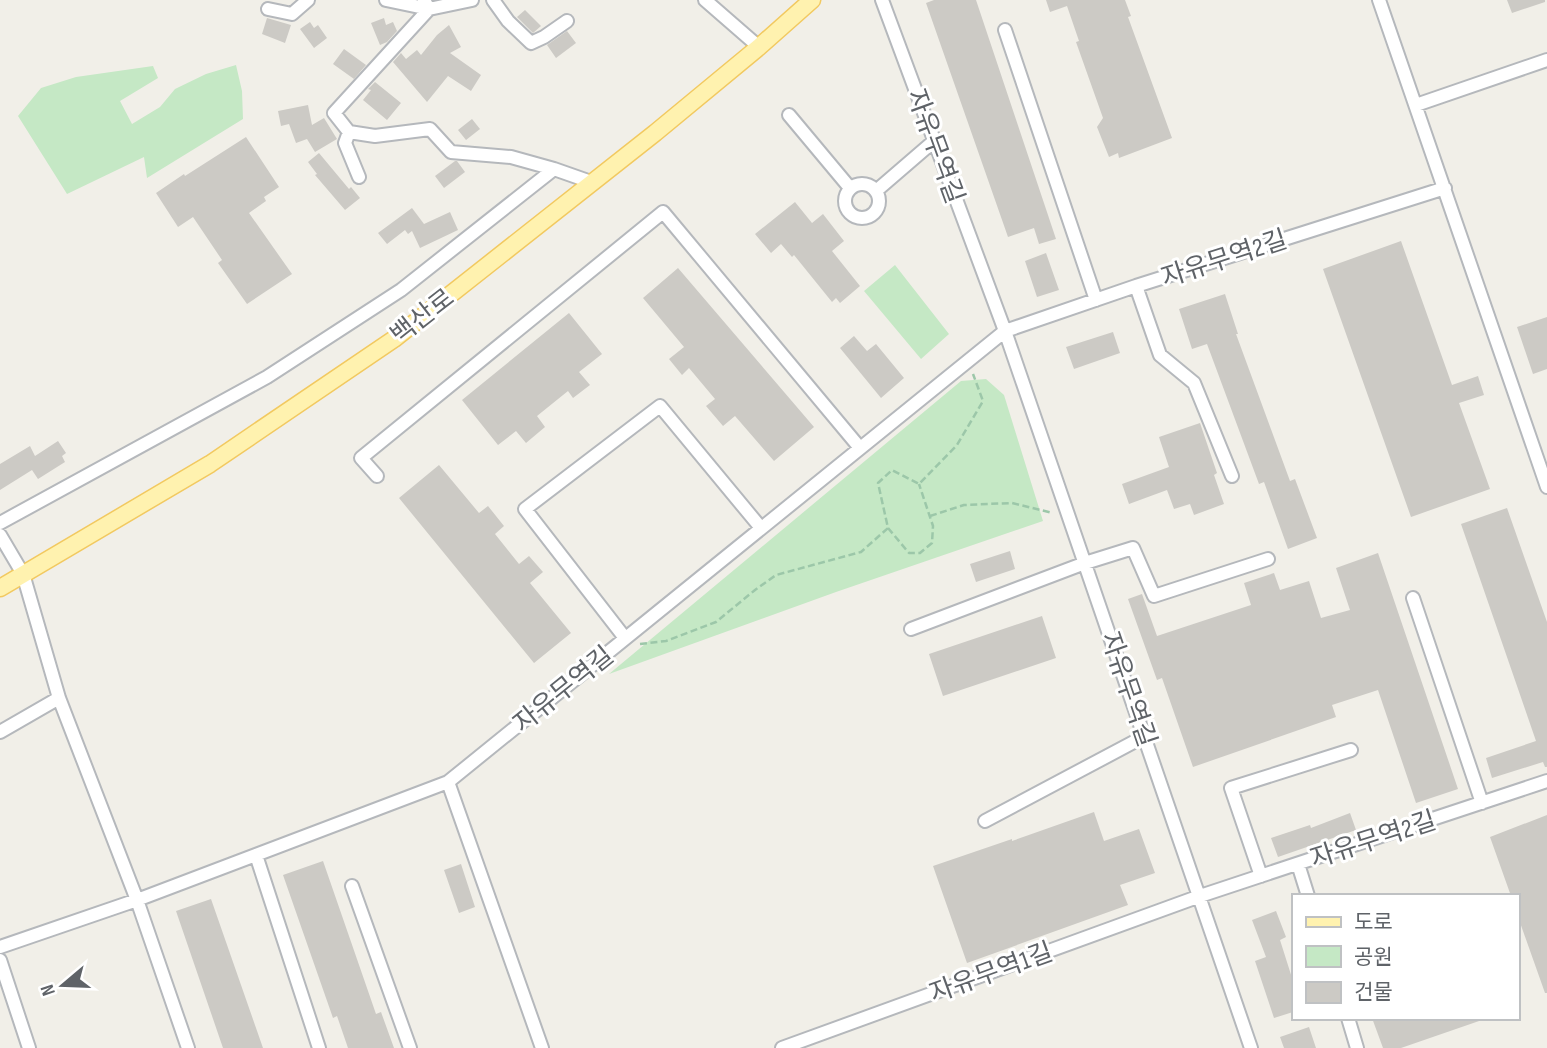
<svg xmlns="http://www.w3.org/2000/svg" width="1547" height="1048" viewBox="0 0 1547 1048" font-family="'Sofia Sans Condensed','Noto Sans KR',sans-serif">
	<style>
		.green { fill: #c5e8c5 }
		.building { fill: #cccac5 }
		.lines { fill: none; stroke-linecap: round; stroke-linejoin: round }
		.minor-casing { stroke: #b5b8bc; stroke-width: 16 }
		.major-casing { stroke: #f2c960; stroke-width: 19 }
		.path { stroke: #9cc7a9; stroke-width: 2.5; stroke-dasharray: 7 3.5; stroke-linecap: butt }
		.minor { stroke: #fff; stroke-width: 12 }
		.major { stroke: #fff2af; stroke-width: 16 }
		.labels { text-anchor: middle; stroke-width: 6; stroke-linejoin: round; paint-order: stroke }
		.street-label { font-size: 26px; fill: #5f6368; stroke: #fff }
	</style>
	<rect width="100%" height="100%" fill="#f1efe8"/>
	<path class="green" d="M236 65 242 91 243 119 147 178 144 157 67 194 18 116 41 88 76 77 153 66 158 78 120 101 132 124 160 107 175 89 206 74Z
		M895 265 949 334 921 359 864 291Z
		M986 379 1004 395 1043 521 836 592 609 674 961 381Z"/>
	<path class="building" d="M934 0H976L1056 239 1039 244 1034 228 1008 237 926 3Z
		M1046 0H1125L1131 16 1128 17 1172 138 1119 158 1118 153 1109 157 1097 127 1103 118 1076 42 1079 41 1067 6 1050 12Z
		M1507 0H1545V2L1512 13Z
		M525 10 541 26 533 33 517 17Z
		M267 18 291 25 285 43 262 34Z
		M384 18 386 25 393 22 397 31 387 42 380 45 371 23Z
		M310 22 314 28 318 25 327 38 314 48 300 29Z
		M449 25 461 47 450 53 481 75 471 91 448 76 427 102 393 62 401 53 406 59 417 50 421 55 437 35Z
		M567 31 576 43 556 58 547 45Z
		M344 49 366 65 354 79 333 64Z
		M375 82 401 103 387 120 363 100 371 90 368 89Z
		M308 105 312 125 324 118 337 139 315 152 307 139 296 143 289 124 281 126 278 111Z
		M472 119 480 129 466 140 458 130Z
		M246 137 279 187 264 197 266 201 249 213 292 274 247 304 218 263 222 260 193 217 178 227 156 193 184 174 185 176Z
		M319 153 349 189 351 187 360 198 345 210 315 175 317 174 308 162Z
		M455 161H457L465 172 444 188 435 176Z
		M795 202 812 223 823 214 844 241 832 251 860 286 840 303 836 298 832 302 794 255 792 257 781 244 771 253 755 234Z
		M412 208 424 224 450 212 458 230 420 248 412 231 408 234 405 230 387 244 378 233Z
		M1401 241 1452 385 1478 376 1484 395 1459 403 1490 489 1411 517 1323 269Z
		M1046 253 1059 290 1037 297 1025 261Z
		M678 268 814 427 774 461 735 416 723 426 706 406 715 399 689 368 682 375 669 359 684 347 643 298Z
		M1225 294 1238 334H1236L1290 481 1295 479 1317 538 1288 549 1264 482 1259 484 1207 344 1192 349 1179 309Z
		M569 313 602 354 579 372 590 385 573 398 568 391 537 416 545 427 526 443 516 431 498 445 462 400Z
		M1547 317V369L1533 374 1517 327Z
		M1113 332 1120 353 1074 369 1066 347Z
		M854 336 867 351 876 344 904 378 881 398 840 348Z
		M1200 423 1217 473 1214 475 1224 504 1194 515 1190 504 1174 509 1167 490 1129 504 1122 484 1169 467 1159 437Z
		M58 441 66 453 62 456 65 462 38 479 32 470 0 490V464L30 446 35 456Z
		M439 465 479 513 488 506 504 526 495 534 519 564 529 556 543 572 530 583 571 633 534 663 399 498Z
		M1507 508 1547 622V767H1545L1543 762 1492 778 1486 758 1536 741 1461 524Z
		M1010 551 1015 569 976 582 970 564Z
		M1378 553 1458 789 1416 803 1378 690 1332 705 1336 717 1193 767 1162 678 1157 680 1128 599 1142 594 1157 636 1251 605 1244 583 1274 573 1280 590 1309 581 1321 618 1350 610 1336 568Z
		M1042 616 1056 658 943 696 929 654Z
		M1094 812 1104 841 1139 829 1155 873 1120 885 1128 905 967 963 933 866 1012 839V841Z
		M1350 813 1356 830 1278 857 1271 838 1310 825 1311 828Z
		M1547 815V993H1545L1517 914V896H1511L1490 837Z
		M323 861 376 1014 381 1012 394 1048H348L337 1016 333 1018 283 875Z
		M461 864 475 907 459 913 444 870Z
		M211 899 263 1048H223L176 911Z
		M1276 911 1286 937 1280 940 1293 981V1012L1274 1018 1255 961 1266 957 1252 920Z
		M1372 1018H1482V1020L1401 1048H1383Z
		M1309 1027 1316 1048H1284L1280 1037Z"/>
	<g class="lines">
		<defs>
			<path id="minor" d="M386 0 429 9 472 0
				M424 0 429 9 334 113 349 132 375 136 430 129 451 152 511 157 554 169 591 182
				M493 0 508 21 531 43 544 37 567 21
				M705 0 759 47
				M882 0 1005 331 1251 1048
				M1379 0 1547 487
				M268 9 292 14 308 0
				M1005 30 1096 300
				M1416 105 1547 60
				M789 115 850 188
				M349 132 345 143 359 177
				M845 201a17 17 0 1 1 34 0a17 17 0 1 1-34 0Z
				M876 191 934 141
				M1136 286 1160 355 1194 383 1232 476
				M377 476 361 458 663 212 860 448
				M0 523 267 377 401 290 554 169
				M0 535 23 574 59 698 137 900 188 1048
				M1413 598 1482 803
				M911 629 1085 563 1133 548 1154 596 1268 559
				M625 638 525 509 660 406 761 528
				M0 732 59 698
				M448 782 1005 331 1136 286 1445 188
				M985 821 1145 736
				M256 855 319 1048
				M1298 864 1308 896
				M1261 876 1231 788 1351 750
				M352 886 410 1048
				M0 947 137 900 448 782 542 1048
				M0 960 29 1048
				M1348 1018 1357 1048
				M782 1048 1200 896 1547 781"/>
			<path id="major" d="M0 588 210 464 394 339 655 133 759 47 812 0"/>
		</defs>
		<use href="#minor" class="minor-casing"/>
		<use href="#major" class="major-casing"/>
		<path class="path" d="M930 516 964 505 1012 503 1053 513
			M888 528 909 553H920L932 543 933 526 919 484
			M640 644 666 641 716 622 755 590 776 575 861 552 888 528 878 483 892 470 919 484 957 445 983 401 973 374"/>
		<use href="#minor" class="minor"/>
		<use href="#major" class="major"/>
	</g>
	<g class="labels">
		<g class="street-label">
			<text transform="translate(936 146) rotate(70)" y="9">자유무역길</text>
			<text transform="translate(1224 258) rotate(-18)" y="9">자유무역2길</text>
			<text transform="translate(422 316) rotate(-38)" y="9">백산로</text>
			<text transform="translate(563 689) rotate(-39)" y="9">자유무역길</text>
			<text transform="translate(1129 689) rotate(71)" y="9">자유무역길</text>
			<text transform="translate(1373 839) rotate(-18)" y="9">자유무역2길</text>
			<text transform="translate(991 972) rotate(-20)" y="9">자유무역1길</text>
		</g>
	</g>
	<rect x="1292" y="894" width="228" height="126" fill="#ffffff" stroke="#bfc1c3" stroke-width="2"/>
	<rect x="1306" y="917" width="35" height="10" fill="#fff2af" stroke="#bfc1c3" stroke-width="2"/>
	<text x="1354" y="929" font-size="21" fill="#5f6368">도로</text>
	<rect x="1306" y="946" width="35" height="21" fill="#c5e8c5" stroke="#bfc1c3" stroke-width="2"/>
	<text x="1354" y="964" font-size="21" fill="#5f6368">공원</text>
	<rect x="1306" y="982" width="35" height="21" fill="#cccac5" stroke="#bfc1c3" stroke-width="2"/>
	<text x="1354" y="999" font-size="21" fill="#5f6368">건물</text>
	<g transform="translate(63 985) rotate(251)" stroke="#ffffff" stroke-width="5" paint-order="stroke">
	<path d="M0-5L12 26L0 18L-12 26Z" fill="#5f6368"/>
	<text y="-10" font-size="19" font-weight="bold" text-anchor="middle" fill="#5f6368">N</text>
	</g>
</svg>
